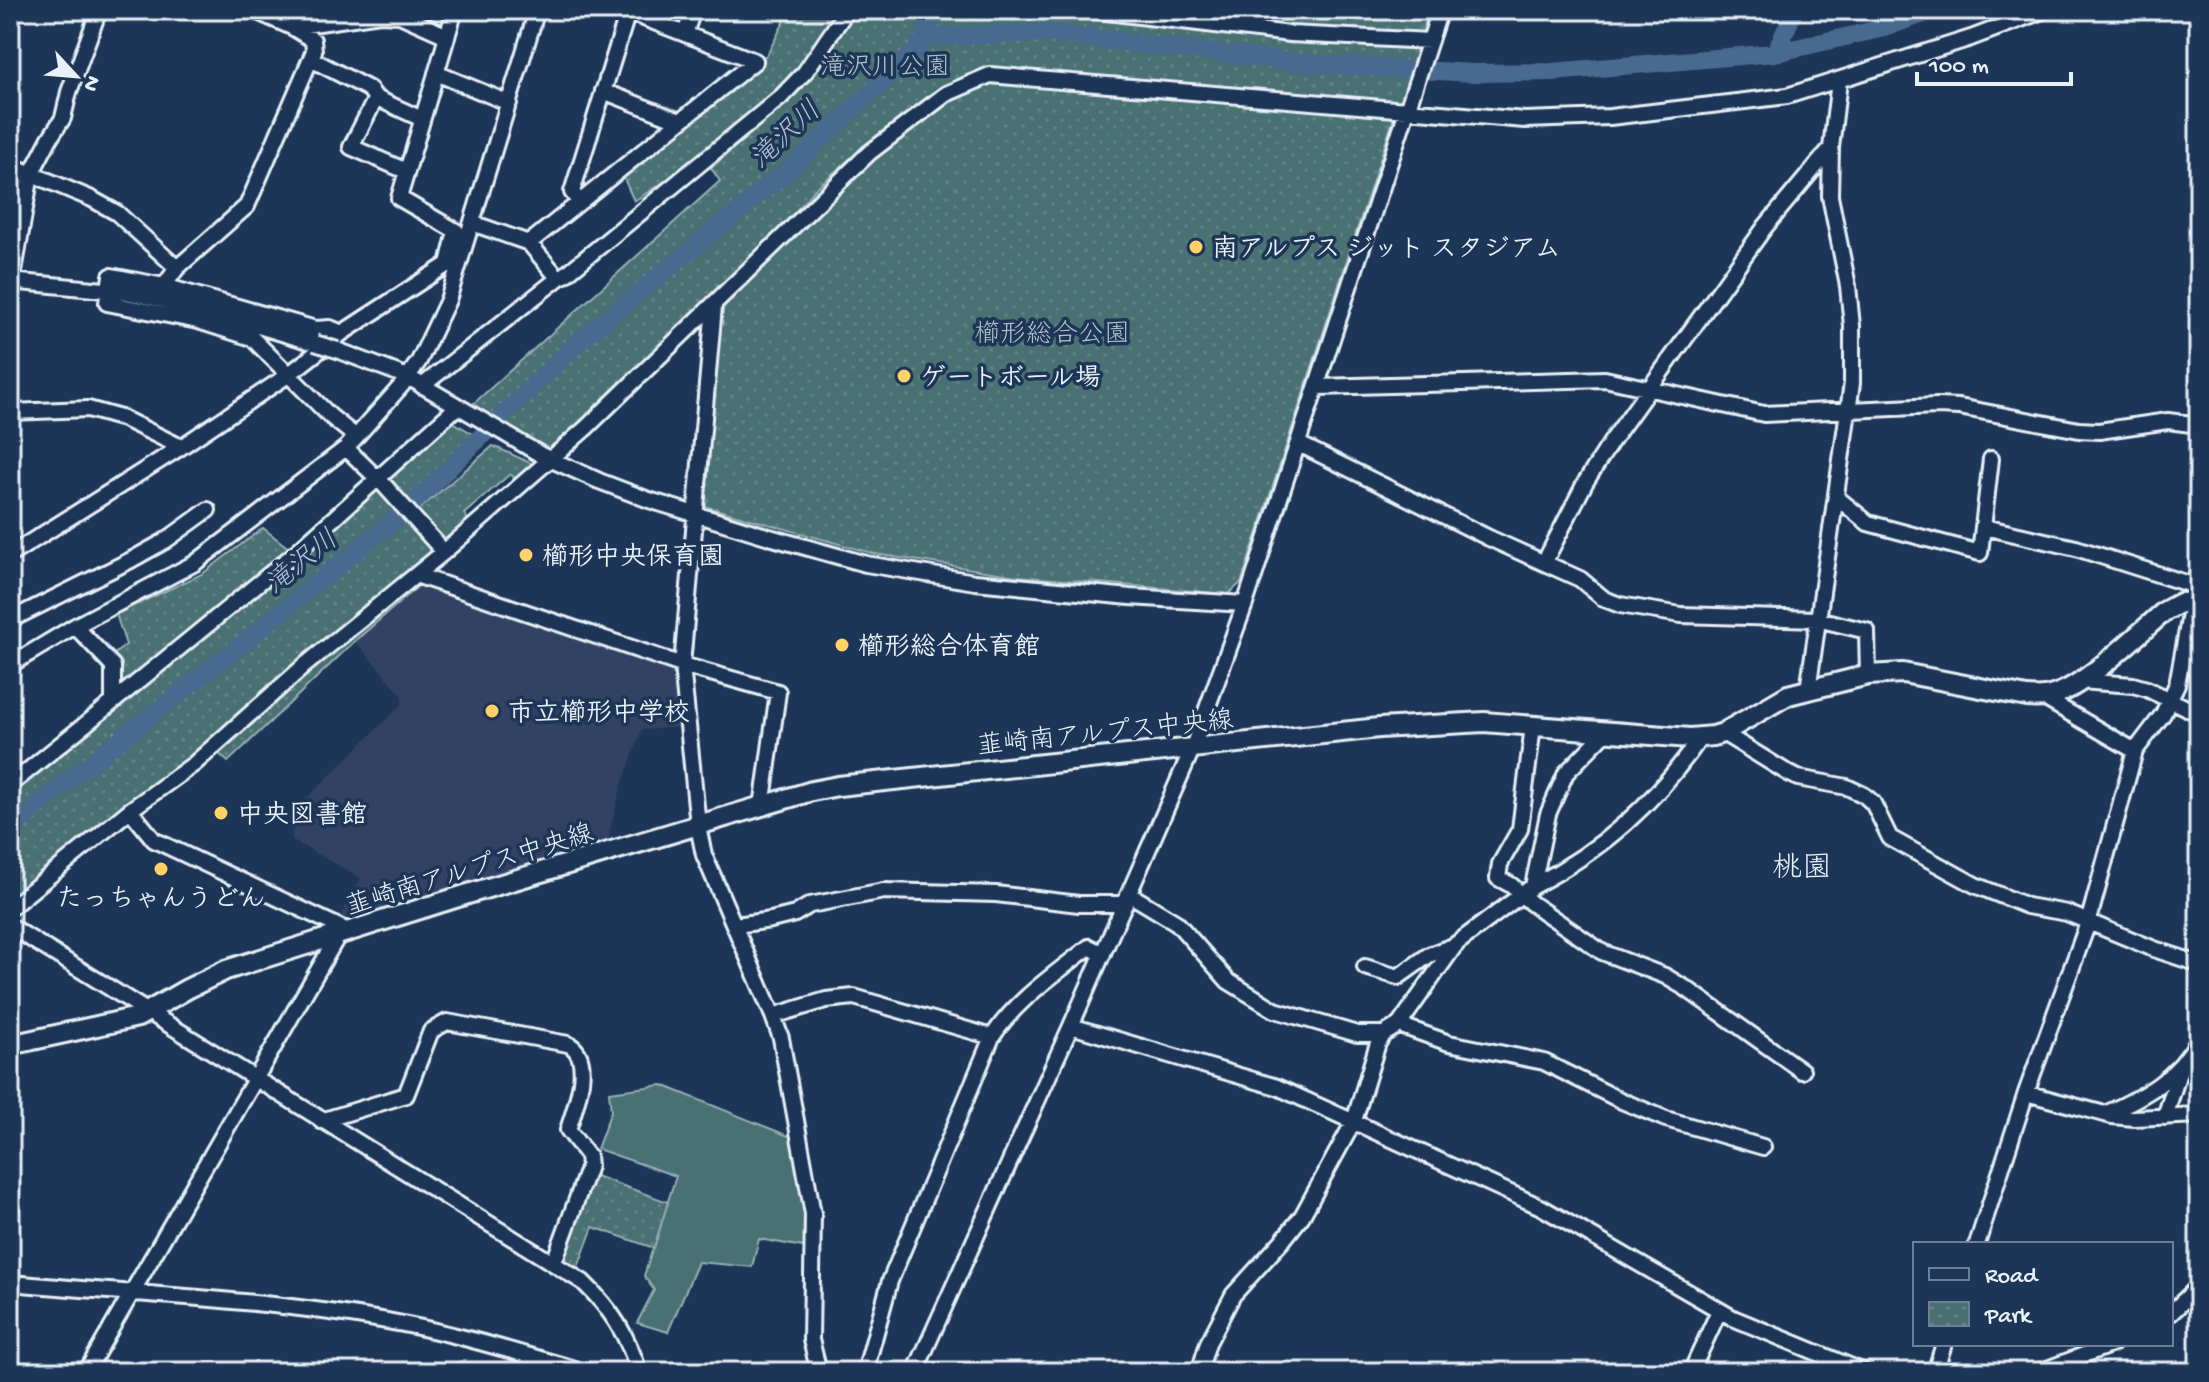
<svg xmlns="http://www.w3.org/2000/svg" width="2209" height="1382" viewBox="0 0 2209 1382" font-family="'Gochi Hand','Klee One',sans-serif">
	<style>
		.built { fill: #334364 }
		.green { fill: #4a6f72; stroke: #99b0b5; stroke-width: 2 }
		.park { fill: url(#park-dots); stroke: #99b0b5; stroke-width: 2 }
		.lines { fill: none; stroke-linecap: round; stroke-linejoin: round }
		.river { stroke: #496b90; stroke-width: 18 }
		.minor-casing { stroke: #e8f1f8; stroke-width: 20 }
		.major-casing { stroke: #e8f1f8; stroke-width: 24 }
		.minor { stroke: #1d3557; stroke-width: 14 }
		.major { stroke: #1d3557; stroke-width: 18 }
		.minor-bridge-casing { stroke: #e8f1f8; stroke-width: 20; stroke-linecap: butt }
		.minor-bridge { stroke: #1d3557; stroke-width: 14 }
		.poi-dot { fill: #ffd166; stroke: #1d3557; stroke-width: 3 }
		.labels { text-anchor: middle; stroke-width: 7; stroke-linejoin: round; paint-order: stroke }
		.park-label { font-size: 26px; fill: #b1c4c9; stroke: #1d3557 }
		.poi-label { font-size: 26px; font-weight: bold; fill: #e8f1f8; stroke: #1d3557; text-anchor: start }
		.street-label { font-size: 26px; fill: #e8f1f8; stroke: #1d3557 }
		.water-label { font-size: 28px; font-style: italic; fill: #b0c2d4; stroke: #1d3557 }
		.quarter-label { font-size: 30px; fill: #e8f1f8; stroke: #1d3557 }
	</style>
	<defs>
		<pattern id="park-dots" width="8" height="8" patternUnits="userSpaceOnUse" patternTransform="scale(2)"><rect width="8" height="8" fill="#4a6f72"/><path d="M2 2h.1M6 6h.1" fill="none" stroke="#648487" stroke-width="1.8" stroke-linecap="round"/></pattern>
	</defs>
	<rect width="100%" height="100%" fill="#1d3557"/>
	<filter id="ink" filterUnits="userSpaceOnUse"><feTurbulence type="fractalNoise" baseFrequency=".0125" numOctaves="2"/><feDisplacementMap in="SourceGraphic" scale="16" xChannelSelector="R" yChannelSelector="G"/><feConvolveMatrix kernelMatrix="1 2 1 2 8 2 1 2 1" color-interpolation-filters="sRGB"/></filter>
	<g filter="url(#ink)">
		<path class="built" d="M421 582 675 668 684 727 642 730 621 787 606 847 345 929 336 925 361 878 292 840 291 814 402 704V695L355 641Z"/>
		<path class="green" d="M662 1085 801 1141 814 1249 759 1239 752 1267 698 1262 668 1332 637 1323 654 1290 644 1276 676 1176 597 1149 611 1111 609 1092Z"/>
		<path class="park" d="M790 10H839C823 36 805 61 784 84 746 126 683 171 634 201L621 172 755 61 767 55Z
			M857 10H1054L1081 16 1293 38 1419 45 1400 103 1026 71 985 70 966 75 853 156 817 187 766 245 612 397 549 449 472 405 720 181 711 168C748 136 787 104 818 66 833 49 844 29 857 10Z
			M1115 10H1429L1421 37 1290 30Z
			M987 81 1391 112 1394 117 1241 583 1228 594 1017 576 875 554 704 506 700 502 719 305 885 145 957 91Z
			M453 422 478 437 404 502 384 483Z
			M493 446 533 464 517 480 510 474 464 514 470 522 444 545 415 513Z
			M379 487 398 507 120 735 115 732 109 743 10 825V789L115 702 109 658 126 645 116 614 202 574 263 528 295 553 359 495 368 497Z
			M413 517 444 552 10 908V830L343 559 388 525Z
			M417 578 424 581 355 641 228 762 214 749Z
			M590 1174 668 1202 654 1248 593 1227 578 1267 559 1258Z"/>
		<g class="lines">
			<path class="river" d="M925 37 1044 33 1311 64 1473 73 1552 72 1775 53 1884 28 1934 10
				M1775 53 1795 10
				M10 830 71 778 231 653 407 509 575 345 787 171 918 49 925 37 934 10"/>
			<defs>
				<path id="minor" d="M1090 10 1290 34 1430 41
					M292 27 380 14 400 15 447 36
					M685 34 693 10
					M311 59 369 89 376 98
					M436 73 509 103
					M603 91 680 121
					M10 165 92 199 117 213 177 268
					M406 171 351 147 376 98 422 119
					M472 223 529 243 555 274 560 277 565 275 781 97 805 72 847 10
					M529 243 755 61 628 12 572 192 579 202
					M10 281 125 292 192 306 315 343
					M164 286 177 268 247 206 314 51 313 40 292 27 253 10
					M10 294 31 174 50 138 63 118 69 92 99 10
					M714 306 682 665 698 826 704 855 773 1016 781 1038 813 1214 811 1340 819 1372
					M342 333 330 328 316 329 164 286 111 276 107 303 198 321 252 338 330 416 356 437
					M337 350 408 377 543 456 599 481 649 500 773 538 866 564 975 582 1130 597 1245 604
					M422 386 560 277
					M1318 387 1605 379 1764 414 1937 406 1959 407 2079 430 2099 431 2168 421 2199 425
					M10 412 88 409 124 419 181 447
					M1299 444 1489 538 1580 579 1604 599 1620 605 1681 615 1817 619 1867 631 1868 675
					M346 448 384 485 444 552
					M1836 497 1868 523 1980 553 1991 459
					M1984 527 2076 548 2195 586
					M10 555 181 447 288 375 342 333 448 264 456 231 399 198 455 10
					M1545 561 1585 483 1611 442 1765 227 1831 148
					M416 575 682 665 778 692 762 807
					M10 620 131 560 165 541 208 510
					M10 665 75 626 195 563 346 448 402 385 419 361 448 300 537 10
					M2080 681 2133 685 2147 689 2199 714
					M1808 690 1852 383V326L1848 286 1830 196 1831 148 1839 81
					M2044 698 2135 751
					M113 702 293 555 457 407
					M1533 726 1520 829 1500 864 1498 878 1511 885 1531 903 1602 952 1665 976 1687 989 1802 1071
					M1723 733 1788 773 1798 778 1847 787 1864 795 1873 803 1890 838 1975 885 2027 906 2067 913 2154 949 2199 964
					M10 785 113 702V666L75 626
					M130 810 154 840 348 931
					M1533 886C1603 850 1656 802 1700 738
					M1129 894 1177 923 1228 981 1275 1010 1357 1034H1384L1399 1025 1456 944 1533 886 1548 814 1566 773 1606 732
					M10 908 130 810 194 764 304 666 444 552 586 428 869 153 946 94 990 75 1525 120 1610 117 1787 96 1971 38 2045 10
					M736 925 771 920 795 914 810 905 884 891 996 894 1079 904H1125
					M10 926 583 1282C611 1309 627 1334 639 1372
					M1365 967 1398 977 1429 955 1456 945
					M773 1016 826 1000 854 997 992 1037
					M1399 1025 1449 1043 1544 1062 1622 1101 1666 1119 1763 1147
					M1071 1026 1277 1087 1541 1207 1733 1318 1864 1372
					M2026 1093 2112 1116 2134 1118 2199 1115
					M2105 1114C2145 1096 2177 1079 2199 1039
					M2165 1117 2180 1069
					M321 1121 406 1095 431 1031 447 1022 568 1044C595 1057 575 1107 568 1130L588 1156 589 1166 554 1262
					M1977 1244 2026 1093 2088 923 2135 751 2163 714 2177 684 2199 566
					M10 1283C141 1295 274 1299 403 1324 465 1336 525 1355 585 1372
					M2171 1313 2199 1286
					M86 1372 339 934
					M865 1372 890 1281 992 1037C1017 999 1054 975 1089 947L1103 954
					M915 1372 1071 1026 1193 747 1245 604 1440 10
					M1199 1372 1208 1343 1233 1295 1283 1240 1302 1216 1354 1121 1378 1043 1384 1034
					M1691 1372 1719 1311
					M1935 1372 1944 1344
					M2039 1372 2113 1344"/>
				<path id="major" d="M10 1045 138 1017 187 989 226 970 468 894 812 791 838 786 1379 728 1484 722 1690 738 1713 736 1723 733 1788 695 1868 675 1903 673 2027 697C2038 698 2048 698 2059 693 2089 682 2138 634 2165 611L2180 603 2199 602"/>
			</defs>
			<use href="#minor" class="minor-casing"/>
			<use href="#major" class="major-casing"/>
			<use href="#minor" class="minor"/>
			<use href="#major" class="major"/>
			<defs>
				<path id="minor-bridge" d="M315 343 337 350"/>
			</defs>
			<use href="#minor-bridge" class="minor-bridge-casing"/>
			<use href="#minor-bridge" class="minor-bridge"/>
		</g>
	</g>
	<g class="poi-dot">
		<circle cx="1196" cy="247" r="8"/>
		<circle cx="904" cy="376" r="8"/>
		<circle cx="526" cy="555" r="8"/>
		<circle cx="842" cy="645" r="8"/>
		<circle cx="492" cy="711" r="8"/>
		<circle cx="221" cy="813" r="8"/>
		<circle cx="161" cy="869" r="8"/>
	</g>
	<g class="labels">
		<g class="park-label">
			<text x="885" y="74">滝沢川公園</text>
			<text x="1052" y="341">櫛形総合公園</text>
		</g>
		<g class="poi-label">
			<text x="1212" y="256">南アルプス ジット スタジアム</text>
			<text x="920" y="385">ゲートボール場</text>
			<text x="542" y="564">櫛形中央保育園</text>
			<text x="858" y="654">櫛形総合体育館</text>
			<text x="508" y="720">市立櫛形中学校</text>
			<text x="237" y="822">中央図書館</text>
			<text x="161" y="906" text-anchor="middle">たっちゃんうどん</text>
		</g>
		<g class="street-label">
			<text transform="translate(1105 731) rotate(-6)" y="9">韮崎南アルプス中央線</text>
			<text transform="translate(469 868) rotate(-17)" y="9">韮崎南アルプス中央線</text>
		</g>
		<g class="water-label">
			<text transform="translate(784 133) rotate(-43)" y="10">滝沢川</text>
			<text transform="translate(300 560) rotate(-39)" y="10">滝沢川</text>
		</g>
		<g class="quarter-label">
			<text x="1802" y="876">桃園</text>
		</g>
	</g>
	<rect width="2209" height="1382" fill="none" stroke="#1d3557" stroke-width="40"/>
	<rect x="20" y="20" width="2169" height="1342" fill="none" stroke="#e8f1f8" stroke-width="3" filter="url(#ink)"/>
	<rect x="1913" y="1242" width="260" height="104" fill="#1d3557" stroke="#6e8097" stroke-width="2"/>
	<rect x="1929" y="1268" width="40" height="12" fill="#1d3557" stroke="#6e8097" stroke-width="2"/>
	<text x="1985" y="1282" font-size="24" fill="#e8f1f8">Road</text>
	<rect x="1929" y="1302" width="40" height="24" fill="url(#park-dots)" stroke="#6e8097" stroke-width="2"/>
	<text x="1985" y="1322" font-size="24" fill="#e8f1f8">Park</text>
	<g transform="translate(76 76) rotate(116)" stroke="#1d3557" stroke-width="6" paint-order="stroke">
	<path d="M0-6L14 30L0 20L-14 30Z" fill="#e8f1f8"/>
	<text y="-12" font-size="22" font-weight="bold" text-anchor="middle" fill="#e8f1f8">N</text>
	</g>
	<path d="M1917 72v12h154v-12" fill="none" stroke="#e8f1f8" stroke-width="4"/>
	<text x="1929" y="72" font-size="24" fill="#e8f1f8" stroke="#1d3557" stroke-width="6" paint-order="stroke">100 m</text>
</svg>
